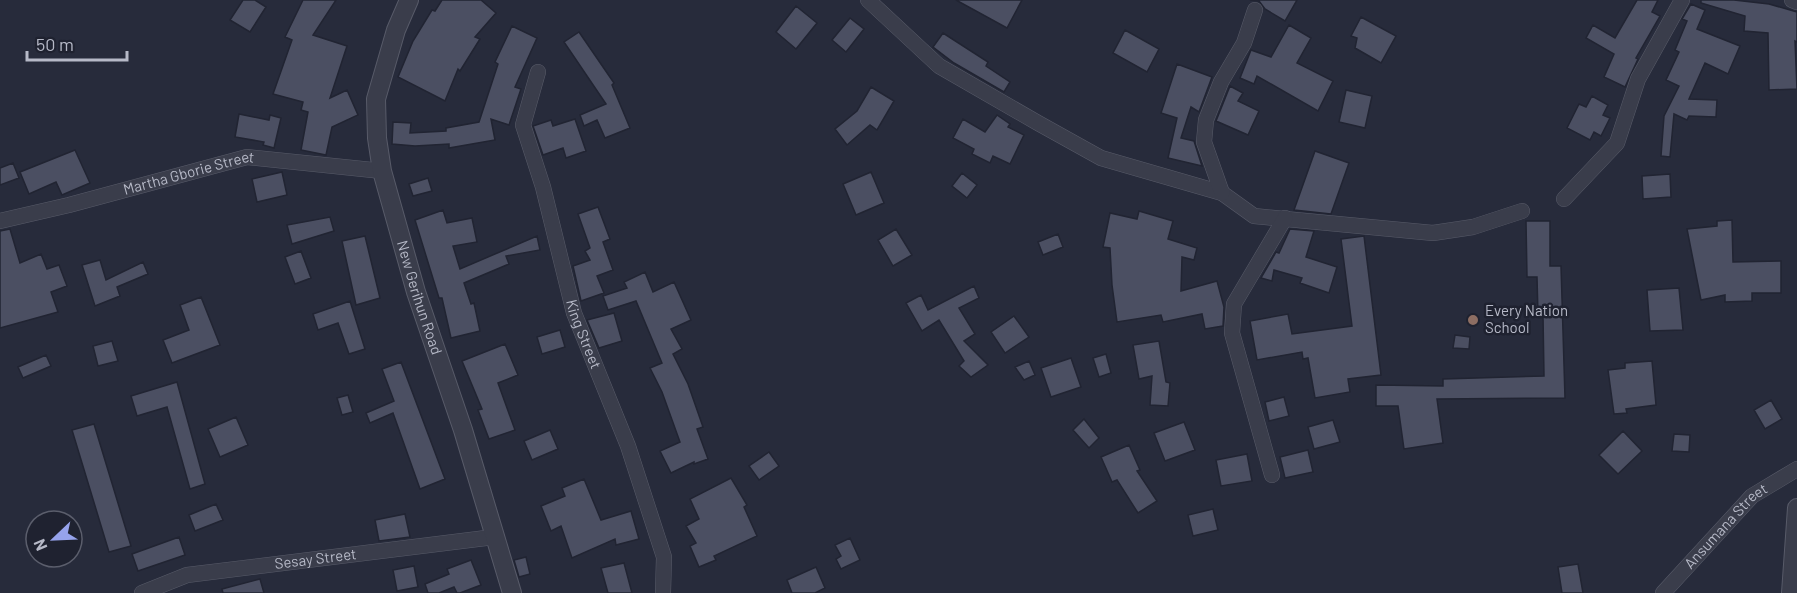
<svg xmlns="http://www.w3.org/2000/svg" width="1797" height="593" viewBox="0 0 1797 593" font-family="Barlow,sans-serif">
	<style>
		.building { fill: #4b4f62; stroke: #212432; stroke-width: 1.5 }
		.lines { fill: none; stroke-linecap: round; stroke-linejoin: round }
		.minor-casing { stroke: #585b69; stroke-width: 16 }
		.tertiary-casing { stroke: #585b69; stroke-width: 20 }
		.minor { stroke: #3a3d4b; stroke-width: 15 }
		.tertiary { stroke: #3a3d4b; stroke-width: 18 }
		.education-dot { fill: #8d6e63; stroke: #1f2230; stroke-width: 2 }
		.labels { text-anchor: middle; stroke-width: 5; stroke-linejoin: round; paint-order: stroke }
		.street-label { font-size: 15px; fill: #b6b9c7; stroke: #1f2230 }
		.poi-label { font-size: 15px; fill: #b6b9c7; stroke: #1f2230; text-anchor: start }
	</style>
	<rect width="100%" height="100%" fill="#272b3b"/>
	<path class="building" d="M243 0H255L266 7 250 32 230 20Z
		M303 0H336L313 35 347 46 330 98 347 90 358 115 332 127 326 155 301 150 308 112 301 110 303 102 273 94 292 40 285 37Z
		M442 0H481L496 13 475 37 480 39 460 71 458 69 445 101 398 77 413 41 432 10 435 11Z
		M956 0H1022L1007 28Z
		M1250 0H1297L1285 21 1265 9 1259 1Z
		M1637 0H1658L1652 12 1660 16 1636 58 1638 59 1625 87 1604 77 1614 54 1586 38 1593 25 1615 38Z
		M1701 0H1734L1769 4 1797 12V42L1795 41 1797 89 1769 90 1768 33 1744 31 1745 16 1701 3Z
		M1691 4 1705 10 1697 29 1740 46 1728 74 1705 63 1689 99 1717 100 1716 117 1689 116 1687 120 1674 114 1670 157 1661 156 1664 116 1679 86 1666 80 1679 52 1675 50 1687 21 1682 19Z
		M796 6 817 23 796 49 776 32Z
		M1361 17 1396 36 1381 63 1355 48 1357 38 1351 36Z
		M850 18 864 29 846 52 832 40Z
		M1289 25 1311 38 1297 63 1333 81 1318 111 1257 76 1254 84 1240 78 1251 50 1271 57Z
		M512 26 537 38 515 87 521 89 509 125 491 119 495 140 449 148V144L415 146 392 144 393 122 411 123 410 133 446 131V128L479 122 498 64 495 62Z
		M1125 30 1159 49 1147 72 1113 53Z
		M579 32 614 83 612 85 630 128 605 138 597 120 584 126 580 115 606 104 564 42Z
		M943 33 988 62 986 66 1010 82 1004 92 954 63 933 47Z
		M1177 64 1212 77 1199 112 1191 107 1181 138 1194 141 1202 166 1168 158 1177 118 1161 113Z
		M1230 86 1243 93 1238 101 1259 111 1248 135 1216 121Z
		M871 87 894 101 877 130 870 125 847 145 835 129 857 111Z
		M1346 90 1372 96 1365 128 1339 122Z
		M1592 96 1608 105 1603 115 1610 118 1601 136 1594 132 1590 140 1567 128 1579 104 1586 107Z
		M239 114 269 120 270 115 281 118 274 148 263 145 264 142 235 137Z
		M997 115 1010 124 1008 127 1024 135 1010 164 993 156 990 163 972 154 974 149 953 138 963 119 985 132Z
		M575 119 586 151 566 158 563 148 543 155 533 126 551 120 553 126Z
		M75 150 90 183 62 195 56 182 29 194 20 172Z
		M1315 151 1349 163 1331 214 1294 210Z
		M13 163 19 178 0 185V168Z
		M282 172 287 195 257 202 252 179Z
		M871 172 884 203 856 215 843 184Z
		M962 173 977 185 967 198 952 186Z
		M1670 174 1671 197 1643 199 1642 176Z
		M428 178 432 191 413 196 409 184Z
		M598 207 610 239 603 242 613 270 597 276 604 293 581 301 573 266 590 260 585 251 590 248 578 214Z
		M443 210 447 223 472 218 477 242 453 246 460 269 537 236 540 250 506 256 509 264 464 283 471 304 474 303 480 331 451 338 442 298H439L415 220Z
		M1139 211 1173 221 1168 239 1197 248 1194 260 1182 257 1181 291 1217 281 1224 307 1223 326 1205 329 1202 314 1163 322 1161 315 1117 322 1112 285 1110 248 1103 247 1110 213 1137 219Z
		M330 217 334 231 292 244 287 225Z
		M1732 220 1733 262 1781 261V293H1752V301L1725 302V295L1701 300 1687 229 1717 226V221Z
		M1526 221H1550V266H1561L1565 398 1437 399 1443 443 1404 449 1398 406H1376V385L1443 386V379L1544 376 1543 315H1538L1537 277H1527Z
		M10 229 20 263 41 254 47 269 59 265 67 286 51 292 58 312 0 328V231Z
		M896 229 912 255 893 266 878 240Z
		M1290 229 1314 231 1306 257 1337 267 1329 293 1300 283 1302 278 1274 270 1272 281 1261 278 1276 252 1279 253Z
		M1058 234 1063 247 1043 255 1038 242Z
		M365 236 380 298 356 305 342 241Z
		M1364 236 1381 375 1348 379 1350 392 1315 398 1308 358 1303 359 1302 352 1257 360 1250 321 1288 314 1292 334 1352 326 1341 239Z
		M301 251 311 278 295 284 285 257Z
		M100 260 106 280 143 262 148 274 117 287 120 296 95 306 82 265Z
		M645 272 653 292 674 282 691 320 671 329 682 349 673 354 688 384 703 427 697 429 708 459 694 464V462L671 473 660 451 680 442 662 392 650 368 662 363 636 301 608 310 603 296 627 288 624 282Z
		M974 286 979 298 959 308 975 334 964 341 988 365 971 377 959 366 964 361 939 320 922 331 906 303 921 295 928 310Z
		M1679 288 1683 330 1650 331 1647 290Z
		M201 297 220 345 172 363 163 340 189 330 180 305Z
		M350 301 365 349 349 354 338 323 318 330 313 314Z
		M614 313 622 341 599 348 587 320Z
		M1014 316 1029 337 1005 353 991 332Z
		M560 330 565 347 542 354 537 337Z
		M1455 335 1470 337 1469 349 1453 348Z
		M112 341 118 361 98 366 93 346Z
		M1159 341 1166 382 1170 383 1168 406 1150 405 1152 376 1139 379 1133 345Z
		M505 344 518 375 498 383 515 430 489 439 478 410 482 409 462 361Z
		M1106 354 1111 373 1099 377 1093 358Z
		M46 355 51 366 23 378 18 367Z
		M1071 358 1081 387 1051 397 1041 368Z
		M1029 361 1035 375 1024 380 1015 367Z
		M1652 361 1656 405 1626 409 1627 413 1614 414 1608 370 1625 368V363Z
		M401 362 445 479 420 489 393 413 370 423 366 413 394 401 382 369Z
		M177 382 205 484 190 489 167 407 137 416 131 396Z
		M348 395 353 412 342 415 337 398Z
		M1284 397 1289 416 1269 421 1265 402Z
		M1771 400 1782 419 1765 429 1754 410Z
		M236 417 248 445 220 457 208 429Z
		M1084 419 1099 438 1089 448 1073 430Z
		M1333 420 1340 442 1314 449 1308 427Z
		M1184 422 1195 450 1165 461 1154 433Z
		M94 424 131 546 109 552 72 430Z
		M550 430 558 449 532 460 524 441Z
		M1623 431 1642 451 1618 474 1599 455Z
		M1674 434 1690 435 1689 452 1672 451Z
		M1129 445 1140 470 1137 471 1157 501 1138 513 1117 480 1112 482 1101 457Z
		M1308 450 1313 472 1285 478 1280 457Z
		M769 452 779 466 759 480 749 466Z
		M1247 454 1252 481 1221 486 1216 460Z
		M731 478 747 505 744 507 757 536 714 556 716 560 699 567 690 546 696 543 686 526 699 519 690 499Z
		M584 479 601 520 631 511 639 539 616 545 615 539 572 558 561 526 551 531 541 506 565 496 562 488Z
		M216 504 223 520 195 531 189 515Z
		M1213 509 1218 530 1193 536 1188 515Z
		M405 514 410 537 379 541 375 520Z
		M179 537 185 555 138 571 132 554Z
		M850 538 860 560 841 569 836 559 841 556 835 545Z
		M526 557 530 574 519 577 514 560Z
		M471 560 481 585 460 593H457L454 587 439 593H428L425 584 449 574 447 569Z
		M624 563 632 593H608L601 568Z
		M1578 564 1583 593H1562L1558 567Z
		M414 566 418 587 397 591 393 570Z
		M816 567 825 588 815 593H792L787 580Z
		M260 579 264 593H223L222 589Z"/>
	<g class="lines">
		<defs>
			<g id="minor">
				<path d="M868 0 939 66 1038 123 1101 158 1222 193 1254 216 1433 233 1473 227 1522 211"/>
				<path d="M1792 0 1797 2"/>
				<path id="s1" d="M538 72 523 125 543 187 574 313 628 446 664 557 663 593"/>
				<path d="M1222 193 1204 142 1206 120 1221 82 1244 43 1255 10"/>
				<path d="M1564 199 1617 143 1638 79 1682 0"/>
				<path id="s2" d="M0 221 69 205 247 157 382 171"/>
				<path d="M1272 475 1232 333 1234 304 1285 218"/>
				<path id="s3" d="M142 593 187 575 494 537"/>
				<path id="s4" d="M1663 593 1752 496 1797 469"/>
			</g>
			<g id="tertiary">
				<path id="s5" d="M409 0 396 30 376 99 377 138 382 171 416 292 463 430 512 593"/>
				<path d="M1791 593 1797 508"/>
			</g>
		</defs>
		<use href="#minor" class="minor-casing"/>
		<use href="#tertiary" class="tertiary-casing"/>
		<use href="#minor" class="minor"/>
		<use href="#tertiary" class="tertiary"/>
	</g>
	<circle class="education-dot" cx="1473" cy="320" r="6"/>
	<g class="labels">
		<g class="street-label">
			<text dy="5" stroke="none"><textPath href="#s2" startOffset="195">Martha Gborie Street</textPath></text>
			<text dy="5" stroke="none"><textPath href="#s5" startOffset="309">New Gerihun Road</textPath></text>
			<text dy="5" stroke="none"><textPath href="#s1" startOffset="273">King Street</textPath></text>
			<text dy="5" stroke="none"><textPath href="#s4" startOffset="92">Ansumana Street</textPath></text>
			<text dy="5" stroke="none"><textPath href="#s3" startOffset="178">Sesay Street</textPath></text>
		</g>
		<g class="poi-label">
			<text x="1485" y="316">Every Nation<tspan x="1485" dy="17">School</tspan></text>
		</g>
	</g>
	<g transform="translate(54 539) rotate(247)"><circle r="28" fill="#1f2230" stroke="#5b5e6c" stroke-width="1.5"/>
	<path d="M0-4.5L10 22L0 15L-10 22Z" fill="#96a3ec"/>
	<text y="-9" font-size="16" font-weight="bold" text-anchor="middle" fill="#b6b9c7">N</text>
	</g>
	<path d="M27 51v9h100v-9" fill="none" stroke="#b6b9c7" stroke-width="3"/>
	<text x="36" y="51" font-size="18" fill="#b6b9c7" stroke="#1f2230" stroke-width="4.5" paint-order="stroke">50 m</text>
</svg>
